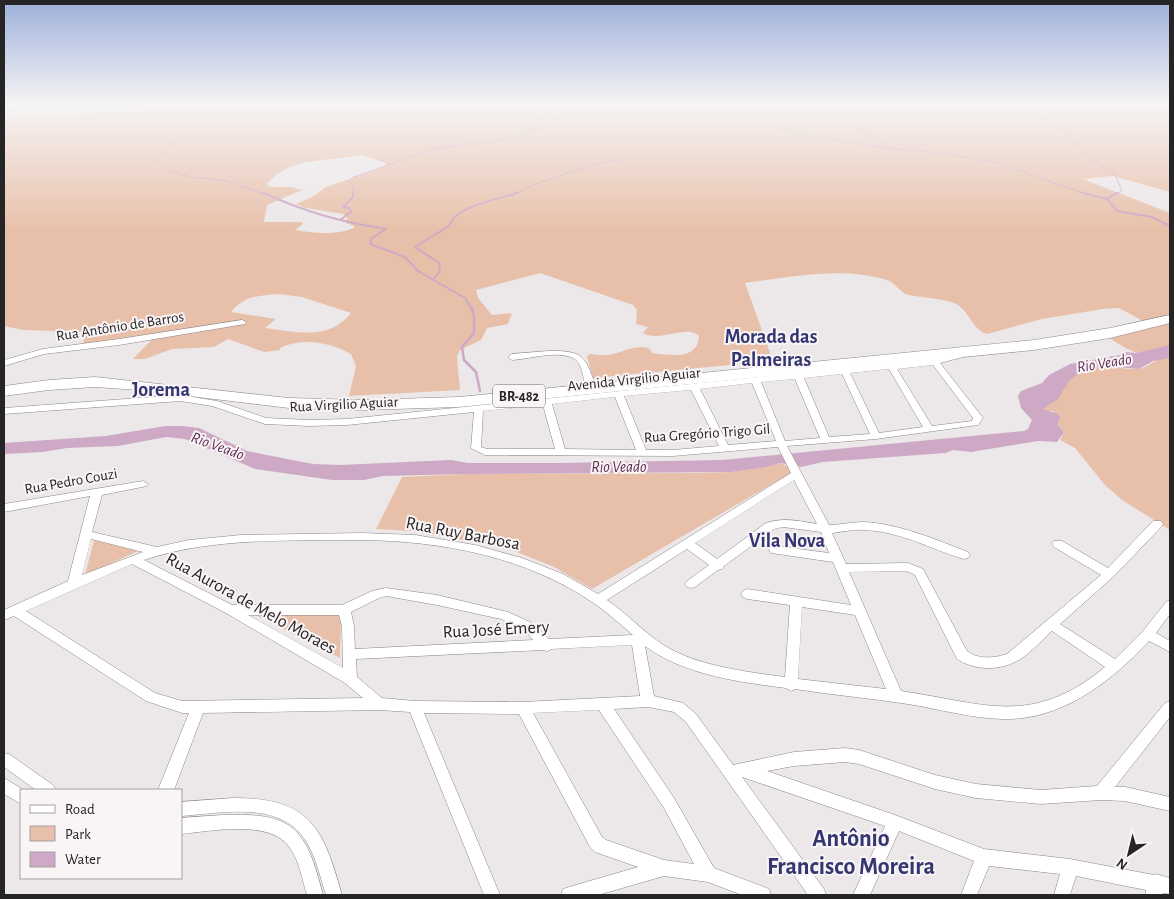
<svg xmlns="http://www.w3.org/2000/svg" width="1174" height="899" viewBox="0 0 1174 899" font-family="'Alegreya Sans',sans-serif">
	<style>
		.green { fill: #e8c0aa; fill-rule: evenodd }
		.water { fill: #cea9c5 }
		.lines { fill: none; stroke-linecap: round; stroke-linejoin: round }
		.stream-far2 { stroke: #cea9c5; stroke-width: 1 }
		.stream-far1 { stroke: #cea9c5; stroke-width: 2 }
		.stream { stroke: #cea9c5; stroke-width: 2.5 }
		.river { fill: #cea9c5; fill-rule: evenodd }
		.street-casing { stroke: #8a8686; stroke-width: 1 }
		.highway-casing { stroke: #8a8686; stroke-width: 1 }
		.street { fill: #fff; fill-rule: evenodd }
		.highway { fill: #fff; fill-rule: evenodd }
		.labels { text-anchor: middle; stroke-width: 4; stroke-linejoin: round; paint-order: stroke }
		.shield { fill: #f9f4f5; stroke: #656363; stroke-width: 1 }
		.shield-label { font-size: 14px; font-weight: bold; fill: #262525 }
		.street-label { font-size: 15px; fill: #262525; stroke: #f9f4f5 }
		.water-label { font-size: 16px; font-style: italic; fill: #5e2e55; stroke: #f9f4f5 }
		.near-street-label { font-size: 18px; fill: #262525; stroke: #f9f4f5 }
		.district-label { font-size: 20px; font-weight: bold; fill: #333671; stroke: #f9f4f5 }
		.near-district-label { font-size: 24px; font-weight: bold; fill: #333671; stroke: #f9f4f5 }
	</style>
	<rect width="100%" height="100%" fill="#ece7e8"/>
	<path class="green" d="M4 105H53L16 111 11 116 159 110 196 105H1170V192L1113 176 1083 179 1170 213V314L1143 321 1119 308 1103 309 1042 319 987 334C972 330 969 309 954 303 939 298 924 298 909 295 900 293 896 283 887 280 841 266 791 277 745 283L773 361 593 378 587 357 589 354C595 354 603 356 609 355 624 352 633 345 649 348L652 353C669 355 698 361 699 336 687 324 660 343 643 333L648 327 636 324 637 310 633 305 540 273 476 290 478 298 492 315 512 313 508 324 487 328 481 340 460 350 457 357 460 390 349 396 356 366 351 354C330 342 302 337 280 348V350L264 352 228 339 214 347 172 349 145 359H133L157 334 82 345 87 333 84 332 23 330 4 326ZM362 155 388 164 376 170 326 187 312 197 296 204 306 208 343 214 347 218 346 223 354 226V228C333 236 317 233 295 230L303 224 302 222H264L267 205 302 190 291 187H270L267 184C289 156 330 162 362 155ZM279 294 302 297 351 313C329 341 297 332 265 328L276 319 231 312C245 295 259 296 279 294Z
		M1170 320V349C1147 364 1124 348 1105 335Z
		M1161 358H1170V530L1122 500 1105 485 1075 448 1060 440 1064 432 1057 424 1053 411H1045L1043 409C1058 398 1066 377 1084 369 1101 361 1120 370 1137 369 1146 369 1153 361 1161 358Z
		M780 463 796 470 592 589 554 567 504 547 411 531 376 529 402 477 464 474 697 473 732 472 767 467Z
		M94 540 138 551 85 575Z
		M341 614 340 658 256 615Z"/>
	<path class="water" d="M1170 349V358L1153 361 1139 369 1103 366 1084 369 1069 381 1058 399 1043 409 1058 414 1060 418 1057 424 1064 432 1057 442 1038 441 971 452 953 450 945 453 823 462 801 467 780 463 767 467 732 472 464 474 383 476 364 480H332L255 469 185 439 166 437 118 446 67 448 43 452 4 454V443L106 436 165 426H183L199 428 247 451 313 464 340 465 451 460 468 463H559L722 460 1024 431 1028 429 1032 420 1021 408 1018 396 1021 391 1042 383 1049 375 1070 364 1120 355 1124 352 1151 354Z"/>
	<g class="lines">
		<path class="stream-far2" d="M513 105 518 109 517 113 552 121 577 112 649 105
			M994 106 1044 120 1068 133 1095 161 1115 174 1122 191 1115 195
			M868 116 857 122 855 127 881 139 891 148
			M772 118 784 121 783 128 793 133 875 147 943 153 998 163 1088 195
			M168 141 170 144 159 160 169 171 191 177 227 181 267 195
			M353 195 354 187 348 181 354 177 432 149 502 140 552 124V121
			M513 195 538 183 595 164 637 157"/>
		<path class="stream-far1" d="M264 193C305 212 341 222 386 229L372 238 370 244 405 257 418 271 465 298 472 310
			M1083 193 1107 199 1117 211 1152 217 1170 226
			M1106 199 1117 193
			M340 220 351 212 349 208 343 207 353 197V193
			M433 280 440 271 439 263 415 247 449 226C455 206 499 199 517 193"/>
		<path class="stream" d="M472 308 474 316V333L462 347 464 360 476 372 480 391"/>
		<path class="river" d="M1170 345V353L1124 364 1117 360 1119 357Z"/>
		<defs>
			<path id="street" d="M242 320 246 322 245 324 119 345 44 354 4 366V360L43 349 119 339Z
				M548 351C585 350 585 357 597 389L595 391 592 392C580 387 587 363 571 357 553 351 530 359 512 360L508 357 512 354Z
				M960 352 963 353 964 355 963 357 940 363 983 418 978 425 876 439 787 446 829 525C840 525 852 522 864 522 900 524 934 539 968 552L970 555 968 558 964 559C930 549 900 531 863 530 853 529 843 532 832 533L846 564 908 563 923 569 967 651C979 660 994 658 1007 654L1101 575 1054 547 1052 544 1054 541H1062L1108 568 1153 521H1161L1163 524 1161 527 1113 577 1060 624 1115 659 1143 631 1166 602 1170 600V614L1156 633 1170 641V652L1149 641C1111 682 1061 721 1002 719 970 718 939 709 908 704 870 698 832 695 795 689L791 691 786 688C739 682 684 675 645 646L654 696 683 703 696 714 733 765 794 752 845 748 859 750 935 775 976 784 1041 790 1097 786 1165 703 1170 701V717L1115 787H1125L1170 797V811L1125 801 1101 800 1041 804 976 798 935 789 859 764 845 762 794 766 767 771 895 815 984 849 1070 859 1154 875 1156 874 1170 878V894L1163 893 1162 895H1146V890L1076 876 1070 895H1054L1060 874 989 866 977 895H961L974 861 899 831 870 895H853L885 826 742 777 824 889 826 895H808L686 722 674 712 648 707 614 709 674 798 714 868 769 889 771 895H742L708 882 664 876 598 895H561L563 889 569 887 638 867 595 852 590 847 519 714 424 713 500 895H484L410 712 379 710 203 713 174 790H158L189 713H182L146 701 14 616 4 620V610L68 581 90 496 4 512V504L143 481 148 484 147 486 102 495 92 532 157 547 189 540 241 535 362 533 415 535 475 545 522 558 563 574 598 594 791 473 778 447 673 456 485 455 471 448 474 412 347 425 309 426 265 424 212 406 180 401 4 414V408L180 395 217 401 266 418 309 420 347 419 934 359ZM933 365 973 418 972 421 932 426 897 369ZM889 369 923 427 879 433 850 373ZM842 374 870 434 829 437 804 378ZM795 379 820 438 785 441 761 382ZM752 383 776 441 728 445 700 389ZM691 390 719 446 673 450H646L624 396ZM615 397 636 450 565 449 552 404ZM543 405 555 449H487L481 447 483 411ZM794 480 817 524C799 521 784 517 766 523L717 559 695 543ZM783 527 821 532 829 553 775 546 771 547 769 550 771 553 833 562 851 605 747 589 743 591 741 594 743 597 747 599 790 605 785 677C747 672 698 666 665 646 644 633 628 614 607 600L687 549 709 565 687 581 685 584 687 587 691 588 695 587 718 570 722 569 724 566 774 529ZM91 539 143 552 82 575ZM362 540C443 541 527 557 595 604 608 613 620 624 633 635L549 639 532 623 508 612 437 595 386 588 372 591 342 605H232L144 560C213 537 290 541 362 540ZM132 564 226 613 345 683 363 698 182 701 155 693 26 611ZM907 571 915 575 957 659C974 670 997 671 1015 662 1027 657 1042 640 1052 631L1105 667C1031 728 984 703 901 691L849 572ZM386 596 437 605 501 619 524 629 533 640 355 649 354 626 351 612 379 598ZM802 607 855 615 886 689 798 679ZM248 615H339L342 626 343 668ZM632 645 640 696 523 702 415 701 382 698 357 677 356 659 543 650 547 651 552 649ZM599 710 664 808 694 864 664 860 606 840 602 837 533 713Z
				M4 753 9 754 53 785 56 790H36L4 767Z
				M4 778 24 790H21V804L4 794Z
				M233 798C310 798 323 827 342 895H326C320 877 316 857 306 841 281 800 221 813 181 816V802Z
				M222 815C294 812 306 828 323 895H307C302 880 300 862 290 848 271 819 212 831 181 834V818Z"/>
			<path id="highway" d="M1170 315V323L1110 338 1034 350 459 407 362 410 289 408 138 390 95 387 49 390 4 396V386L49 380 95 377 289 398 362 400 459 397 1034 340 1110 328Z"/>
		</defs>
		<use href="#street" class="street-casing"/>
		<use href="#highway" class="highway-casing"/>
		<use href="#street" class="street"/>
		<use href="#highway" class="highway"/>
	</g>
	<linearGradient id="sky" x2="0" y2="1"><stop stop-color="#9db0da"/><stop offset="0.45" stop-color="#f6f4f5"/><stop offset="1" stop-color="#f6f4f5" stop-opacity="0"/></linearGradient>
	<rect width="1174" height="231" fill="url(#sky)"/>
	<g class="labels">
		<rect class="shield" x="493" y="384.5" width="52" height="23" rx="4"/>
		<g class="shield-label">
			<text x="519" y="401">BR-482</text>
		</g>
		<g class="street-label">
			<text transform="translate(120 326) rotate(-9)" y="5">Rua Antônio de Barros</text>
			<text transform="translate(634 379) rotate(-6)" y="5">Avenida Virgilio Aguiar</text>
			<text transform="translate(344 404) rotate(-3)" y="5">Rua Virgilio Aguiar</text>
			<text transform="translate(707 433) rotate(-4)" y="5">Rua Gregório Trigo Gil</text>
			<text transform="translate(71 481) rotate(-10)" y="5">Rua Pedro Couzi</text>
		</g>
		<g class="water-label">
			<text transform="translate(1104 362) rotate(-9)" y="6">Rio Veado</text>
			<text transform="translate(218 445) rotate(20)" y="6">Rio Veado</text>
			<text x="619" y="472">Rio Veado</text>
		</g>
		<g class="near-street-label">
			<text transform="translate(463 533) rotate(11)" y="6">Rua Ruy Barbosa</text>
			<text transform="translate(251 603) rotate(29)" y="6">Rua Aurora de Melo Moraes</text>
			<text transform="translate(496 629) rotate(-3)" y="6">Rua José Emery</text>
		</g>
		<g class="district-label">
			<text x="771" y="343">Morada das<tspan x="771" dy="23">Palmeiras</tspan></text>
			<text x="161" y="396">Jorema</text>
			<text x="787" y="547">Vila Nova</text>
		</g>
		<g class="near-district-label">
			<text x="851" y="846">Antônio<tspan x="851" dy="28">Francisco Moreira</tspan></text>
		</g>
	</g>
	<rect width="1174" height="899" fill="none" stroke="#262525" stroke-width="10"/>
	<rect x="20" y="789" width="162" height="90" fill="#f9f4f5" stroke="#a5a1a2"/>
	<rect x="30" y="805" width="25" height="8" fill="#ffffff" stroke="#a5a1a2"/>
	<text x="65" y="814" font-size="15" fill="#262525">Road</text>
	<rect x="30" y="826" width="25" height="15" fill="#e8c0aa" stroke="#a5a1a2"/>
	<text x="65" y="839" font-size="15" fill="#262525">Park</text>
	<rect x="30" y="852" width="25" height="15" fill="#cea9c5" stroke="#a5a1a2"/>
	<text x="65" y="864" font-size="15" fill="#262525">Water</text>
	<g transform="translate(1129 854) rotate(215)" stroke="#f9f4f5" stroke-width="4" paint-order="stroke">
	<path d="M0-4L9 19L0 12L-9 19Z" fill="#262525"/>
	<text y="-8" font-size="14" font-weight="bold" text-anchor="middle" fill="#262525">N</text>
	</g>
</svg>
